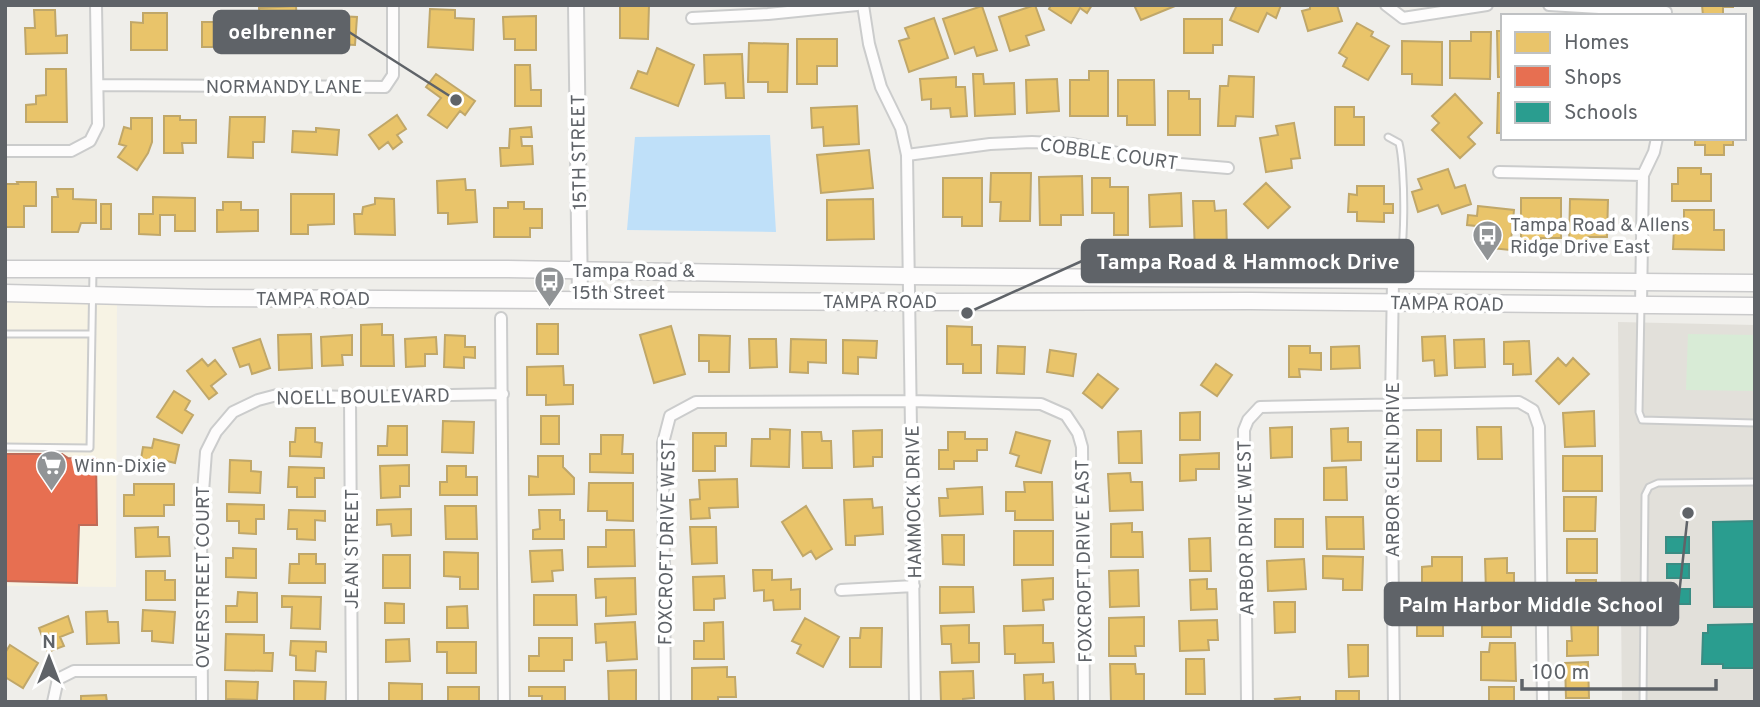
<svg xmlns="http://www.w3.org/2000/svg" width="1760" height="707" viewBox="0 0 1760 707" font-family="Overpass,sans-serif">
	<style>
		.commercial { fill: #f7f3e4 }
		.education { fill: #e2e0da }
		.green { fill: #d8ebd6 }
		.water { fill: #bfe0f9 }
		.homes { fill: #e9c46a; stroke: #c0a769; stroke-width: 2 }
		.shops { fill: #e76f51; stroke: #be6b58; stroke-width: 2 }
		.schools { fill: #2a9d8f; stroke: #3a8c83; stroke-width: 2 }
		.lines { fill: none; stroke-linecap: round; stroke-linejoin: round }
		.service-casing { stroke: #cbcccc; stroke-width: 9 }
		.minor-casing { stroke: #cbcccc; stroke-width: 14 }
		.tertiary-casing { stroke: #cbcccc; stroke-width: 18 }
		.secondary-casing { stroke: #cacacb; stroke-width: 19 }
		.service { stroke: #fdfcfc; stroke-width: 5 }
		.minor { stroke: #fdfcfc; stroke-width: 10 }
		.tertiary { stroke: #fdfcfc; stroke-width: 14 }
		.secondary { stroke: #fdfcfc; stroke-width: 16 }
		.labels { text-anchor: middle; stroke-width: 7; stroke-linejoin: round; paint-order: stroke }
		.street-label { font-size: 19px; fill: #5f6368; stroke: #fff }
		.poi-label { font-size: 19px; fill: #5f6368; stroke: #fff; text-anchor: start }
		.leader { fill: none; stroke: #5f6368; stroke-width: 2.5 }
		.callout-dot { fill: #5f6368; stroke: #fff; stroke-width: 2.5 }
		.callout { fill: #5f6368; stroke: #5f6368; stroke-width: 2.5 }
		.callout-label { font-size: 21px; text-anchor: middle; font-weight: bold; fill: #fff }
	</style>
	<rect width="100%" height="100%" fill="#efeeea"/>
	<path class="commercial" d="M5 301 117 303 116 587 5 586Z"/>
	<path class="education" d="M1618 322 1755 325V702H1622Z"/>
	<path class="green" d="M1688 334 1755 335V391L1686 390Z"/>
	<path class="water" d="M770 135 776 232 627 230 635 137Z"/>
	<path class="homes" d="M620 5H649L648 39 620 38Z
		M1035 5 1044 30 1026 36 1029 45 1010 51 999 17Z
		M1051 5H1092L1087 13 1080 8 1071 23 1049 9Z
		M1134 5H1175V6L1141 20Z
		M1237 5H1281L1276 18 1267 13 1258 32 1230 20Z
		M1310 5H1337L1342 21 1308 31 1302 11 1310 9Z
		M1702 5H1733V7H1723V16H1703Z
		M296 6 297 24 288 25V42L269 43 270 52H261L259 8Z
		M982 6 997 50 977 56 974 47 955 54 943 19Z
		M430 9 455 10V18L474 19 473 50 428 47Z
		M34 10H55L56 36 67 35V53L26 54 25 28H35Z
		M143 13H167V50H131V22L143 23Z
		M318 15 357 17 355 45 336 44 335 53 316 52Z
		M536 16V50H515V39H504L503 17Z
		M934 18 948 58 909 72 899 41 909 38 905 28Z
		M1184 19H1222V45H1213V53H1184Z
		M202 22H235V39H224V47H202Z
		M1357 23 1373 32 1371 36 1389 46 1368 80 1343 66 1347 58 1339 53Z
		M1497 31H1503V77H1498Z
		M1471 32H1491L1490 79 1450 78V41H1471Z
		M797 39H837V66H817V84H797Z
		M1402 41 1442 42V85L1412 84V74H1402Z
		M749 43 788 44 787 92H768V82H748Z
		M657 48 694 65 678 106 631 88 638 71 647 74Z
		M742 54 744 98H726L725 83 705 84 704 55Z
		M515 65H530L531 90H541V106H515Z
		M46 69H66L67 122H26V105L36 104V96L46 95Z
		M1089 71H1108V116H1070V80H1089Z
		M436 74 475 101 465 115 460 111 447 128 428 115 441 98 426 87Z
		M973 74H983L984 84 1014 83 1015 114 975 116Z
		M1229 76 1254 77 1253 117 1236 116 1235 126H1218L1220 86H1228Z
		M956 77V87H965L967 116 951 117 950 108 931 109V99L922 100 920 79Z
		M1057 79 1059 111 1027 113 1026 80Z
		M1118 80H1154L1155 125H1127V116H1118Z
		M1168 91H1189V99H1200V135H1168Z
		M1498 93H1503V133H1497Z
		M1455 94 1482 123 1468 137 1475 144 1460 158 1432 130 1439 123 1432 116Z
		M857 106 859 144 824 146 823 127 812 128 811 108Z
		M1335 107H1354V117H1364V145H1335Z
		M397 115 406 129 397 135 402 142 393 149 388 142 379 149 369 135Z
		M164 116H180V120H196V143H182L183 153H164Z
		M230 117H265L264 142H253V158L228 157Z
		M131 118H152V142L148 153 137 170 118 157 126 146 119 144 124 127 131 129Z
		M1294 123 1300 158 1291 159 1292 168 1266 172 1260 138 1278 135 1276 126Z
		M531 127 532 137H521L522 146H532L533 164 501 166 500 148H509L510 129Z
		M316 128 339 130 337 155 292 152 293 131 316 132Z
		M1695 138H1733V145H1724V155H1705V145H1695Z
		M869 150 873 188 821 193 817 155Z
		M1678 168H1701V174H1711V201H1672V184H1678Z
		M1448 169 1455 188 1465 185 1471 204 1442 214 1438 205 1418 212 1412 192 1422 189 1418 179Z
		M991 173H1031L1030 221H1000L1001 202H990Z
		M1082 176 1083 215H1061V225H1040L1039 177Z
		M943 178H982V226H962V217H943Z
		M1092 178H1110V187H1128V235H1114V213H1092Z
		M465 179 466 190H475L477 222 448 224V213H438L437 181Z
		M17 182H36V206H24V227H5V184H18Z
		M1266 183 1290 207 1268 228 1244 204Z
		M1357 186H1384V204H1393V213H1384V222L1357 221V212H1348L1349 194 1357 195Z
		M57 189H73V199L96 200V223H81L78 232H52V197H58Z
		M1181 193 1182 226 1150 227 1149 195Z
		M291 194H334V224L308 225V234H291Z
		M153 197 195 198V231H175V215H160V235L139 234V214H153Z
		M375 198 394 199 395 235 355 234 354 214H362L363 207 375 204Z
		M1521 198H1561V238H1541V248H1521Z
		M873 199 874 239 827 240V200Z
		M1570 199 1608 200 1607 237H1588V246H1569Z
		M1193 201H1214L1215 211 1226 210 1227 251 1195 252Z
		M223 202H241V210H258V231L217 232V210H223Z
		M508 202H524V209H542V228H530V237H494V208H508Z
		M101 204H111V229H101Z
		M1478 206 1514 210 1510 250 1492 248 1493 238 1475 236 1476 226 1467 225 1468 215 1477 216Z
		M1684 210H1714V230H1724V250L1673 249 1674 229 1684 230Z
		M382 324V335H393L394 366H361V325Z
		M537 324H558V354H537Z
		M671 326 685 374 654 383 640 335Z
		M947 326 972 327V345H981V373H963V364H947Z
		M311 334 312 368 279 370 278 335Z
		M352 335V355H342L343 365 322 366 321 337Z
		M445 335 465 336V347H475V358L464 357V368L444 367Z
		M699 335 730 336 729 372H709V361H699Z
		M1445 336 1447 375 1435 376 1434 360 1423 361 1422 337Z
		M436 337 437 354H425V366L406 367 405 339Z
		M260 339 270 368 252 374 249 364 240 367 233 348Z
		M749 339H776L777 367 750 368Z
		M791 339 826 340V363L808 362V373L790 372Z
		M1484 339 1485 367 1455 368 1454 340Z
		M843 340 877 341 876 358 858 357V374L843 373Z
		M1529 341 1531 374 1513 375V364H1504V342Z
		M998 346 1025 347 1024 374 997 373Z
		M1289 346H1310V353H1321V370L1299 369 1300 377H1289Z
		M1359 346 1360 368 1331 369V347Z
		M1050 350 1076 354 1073 376 1047 372Z
		M1558 358 1566 366 1573 358 1589 374 1559 404 1536 381Z
		M202 359 208 366 215 360 226 374 211 386 217 393 209 399 187 371Z
		M1216 364 1232 375 1217 396 1201 385Z
		M563 366 564 385H573V404L546 405V395H527V367Z
		M1098 374 1118 389 1102 408 1083 393Z
		M174 391 190 401 185 410 193 415 182 433 157 417Z
		M1594 411 1595 446 1565 447 1563 413Z
		M1200 412V440H1180V413Z
		M541 416H559V444H541Z
		M443 421 474 422 473 453 442 452Z
		M388 426H407V455H378V446H387Z
		M1292 427V457L1271 458 1270 428Z
		M1477 427H1501L1502 459H1478Z
		M296 428H315V442L322 443 321 457 290 456V442H295Z
		M1348 428V442H1361V460L1332 461 1331 429Z
		M770 429 790 430 789 467 751 466 752 439H770Z
		M882 430V457H873V466L854 467 853 431Z
		M1417 430H1441V461H1417Z
		M1141 431 1142 463H1119L1118 432Z
		M802 432H821L822 441H831L832 468H803Z
		M948 432H965V439H987V450H977V461H954V469H939V450H948Z
		M1016 432 1050 441 1041 473 1016 466 1019 456 1010 453Z
		M693 433H726V446H715V471H693Z
		M601 435H623L622 454H633V473L590 472V454H601Z
		M154 439 179 445 175 463 167 461 165 470 140 465 143 447 152 448Z
		M1219 453V469H1196V480L1180 481V455Z
		M538 456H563V467L574 478V494L529 495V476L538 477Z
		M1563 456H1602V491H1563Z
		M230 460 251 461V471L261 472 260 493 229 492Z
		M409 465V486H400V497L381 498 380 466Z
		M447 466H466V477H477V495H440V482H447Z
		M289 467 324 468V478H315V497H297V487H288Z
		M1346 467 1347 500H1324V468Z
		M1130 473 1131 482H1142L1143 510 1110 511 1108 474Z
		M737 479 738 507 709 508 710 518 691 519 690 500 700 499 699 480Z
		M1024 482H1052L1053 520H1015V511H1006V492H1025Z
		M589 483H633V521L607 520V511H588Z
		M134 484H174V505H164V516H124V495H134Z
		M982 487 983 514 940 516 939 498H948L947 489Z
		M1564 497H1596L1595 531H1564Z
		M872 499 873 508 882 507 883 534 855 536V545H846L844 500Z
		M227 504 264 505V519H256V534L239 533V521H227Z
		M445 506H476L477 539H446Z
		M806 506 832 549 816 559 811 551 803 556 782 522Z
		M411 509V535L392 536 391 524 377 525V510Z
		M289 510 325 511V521L315 520V540L297 539V529H288Z
		M539 510H560V520H564V539H533V530L540 529Z
		M1326 517H1363L1364 549H1327Z
		M1275 519H1303V547H1275Z
		M1132 523V532H1142L1143 557H1111V524Z
		M158 527V537H169L170 556 136 557 135 528Z
		M690 527H716L717 563 692 564Z
		M606 530H634L635 566 588 567V547H606Z
		M1014 531H1053V565H1014Z
		M942 535H964V565L943 564Z
		M1210 538 1211 571H1190L1189 539Z
		M1567 539H1597V573H1567Z
		M233 548 256 549V578L226 577V558H233Z
		M562 550 563 570 552 571 553 581 532 582 530 551Z
		M444 552 478 553V589H460V577L444 576Z
		M299 554H316V564H325V583H289L290 564H299Z
		M383 555H410V588H383Z
		M1323 556 1363 557 1362 590H1343V579L1323 578Z
		M1432 557H1462V584H1452V593H1422V567L1432 566Z
		M1507 558V573H1514V591H1486L1485 559Z
		M1304 559 1306 589 1268 591 1267 561Z
		M753 570H772V580L791 579V590L800 589V609L774 610 773 600 764 601V590L754 591Z
		M1138 570 1139 606 1110 607 1109 571Z
		M146 571H165V580H175V600H146Z
		M724 576 725 598 714 599V610H694L693 577Z
		M635 578 636 614 606 616V597L596 598 595 579Z
		M1053 578V599L1043 600 1044 610 1023 611 1022 580Z
		M1207 579V589H1216L1217 609 1191 610 1190 580Z
		M1576 580H1596L1597 615H1566V589H1576Z
		M940 587H973L974 612 940 613Z
		M238 592 257 593V622H226V606H237Z
		M534 595H576L577 625H534Z
		M282 596 321 597 320 629 291 628 292 607H282Z
		M1482 599H1501V618H1511V637H1482Z
		M1274 602H1295V632L1275 633Z
		M385 603 404 604V623H385Z
		M1417 604H1443V636H1417Z
		M467 606 468 628H447V607Z
		M143 610 175 612 173 643 152 641V631H142Z
		M107 611 108 622H118L119 643 87 644 86 612Z
		M68 616 73 632 60 637 64 646 48 652 39 628Z
		M1144 617V646H1135L1136 656H1109V618Z
		M805 618 839 637 823 667 797 653 801 645 792 641Z
		M1217 620 1218 640H1208L1209 650 1180 651 1179 621Z
		M635 622 637 659 607 661 606 642 596 643 595 624Z
		M723 622 724 659H694V641H704V623Z
		M1571 622H1598V655L1567 656V641H1572Z
		M969 625V643H979V662L952 663 951 644H942L941 626Z
		M1043 625V643H1053L1054 662 1015 663V654H1005L1004 626Z
		M861 628H882L881 667H850V638H860Z
		M226 634 264 635V653H273L272 671 225 670Z
		M539 638H572V660H564V671H529V656H539Z
		M409 639 410 661 386 662V640Z
		M291 641 326 642V652L316 651 315 671 296 670V656L290 655Z
		M437 642H476V673H447V652H437Z
		M1490 643H1515L1516 681 1481 680V652H1489Z
		M10 645 38 663 23 688 5 677V653Z
		M1348 645H1368V676L1349 677Z
		M1186 659H1204L1205 694H1186Z
		M1588 662 1589 698H1566L1565 663Z
		M1110 664H1135L1136 674H1144V702H1111Z
		M727 667V677H735L736 697H718V702H692V668Z
		M636 670V702H609L608 671Z
		M973 671 974 698 963 699V702H941L940 672Z
		M1043 674V683L1053 682 1054 702H1025L1024 675Z
		M226 681 258 682 257 700 226 699Z
		M294 681 326 682 325 702H294Z
		M389 683 422 684V702H389Z
		M448 687H479V702H448Z
		M529 687H565V702H542V696H529Z
		M1489 687H1514V702H1489Z
		M1336 691H1359V702H1336Z
		M106 695 107 702H81V696Z
		M1300 697V702H1276L1275 699Z"/>
	<path class="shops" d="M5 454H62L68 458 96 459 97 525H79L77 583 5 581Z"/>
	<path class="schools" d="M1755 521V607H1714L1713 522Z
		M1666 537H1689V553H1666Z
		M1667 564H1689V578H1667Z
		M1666 589H1690V604H1666Z
		M1755 624V668H1723V664H1702L1703 633H1708V625Z"/>
	<g class="lines">
		<defs>
			<path id="service" d="M1388 137 1399 143C1405 166 1407 259 1395 277
				M1641 305 1639 412 1642 420 1755 423
				M5 334H92
				M5 447 90 448 93 270
				M1643 702 1645 495 1649 487 1658 483 1755 482"/>
			<path id="minor" d="M863 5 869 44 881 87 901 128 907 155 915 702
				M1386 5 1403 18 1487 5
				M1549 5 1666 12
				M692 18 768 14 857 5
				M98 85 385 87 393 75V5
				M5 151H71L90 141 98 125 96 5
				M907 155 990 144 1032 142 1073 144 1168 163 1228 168
				M1499 172 1643 175
				M1393 280 1391 403 1394 702
				M1641 305 1643 175 1654 152 1657 138
				M501 318 504 702
				M350 397 352 702
				M841 590 914 586
				M53 702 58 679 74 671H201
				M202 702 201 519 206 452 216 432 233 412 258 400 277 395 350 397 503 394
				M665 702 663 443 670 416 696 402 910 401 1041 404 1066 415 1078 433 1082 447 1084 702
				M1247 702 1244 430 1248 420 1260 407 1519 402 1533 410 1539 427 1543 702"/>
			<path id="tertiary" d="M576 5 580 299"/>
			<path id="secondary" d="M5 269H504L907 276 1755 283
				M5 293 208 298 908 302 1250 301 1755 306"/>
		</defs>
		<use href="#service" class="service-casing"/>
		<use href="#minor" class="minor-casing"/>
		<use href="#tertiary" class="tertiary-casing"/>
		<use href="#secondary" class="secondary-casing"/>
		<use href="#service" class="service"/>
		<use href="#minor" class="minor"/>
		<use href="#tertiary" class="tertiary"/>
		<use href="#secondary" class="secondary"/>
	</g>
	<defs>
		<symbol id="bus-pin" viewBox="-11 -11 22 30"><path d="M0 17L-7.5 6A9.5 9.5 0 1 1 7.5 6Z" fill="#919496" stroke="#fff"/><path d="M-5-6H5V4H4V6H2V4H-2V6H-4V4H-5ZM-3.5-4V0h7V-4ZM-3.5 1.2v1.5H-2V1.2ZM2 1.2v1.5H3.5V1.2Z" fill="#fff"/></symbol>
		<symbol id="supermarket-pin" viewBox="-11 -11 22 30"><path d="M0 17L-7.5 6A9.5 9.5 0 1 1 7.5 6Z" fill="#919496" stroke="#fff"/><path d="M-6-5.5h2.5l.6 2H6L4.5 2H-2.5L-4.4-4H-6ZM-1.5 3.2a1.3 1.3 0 1 0 .1 0ZM3 3.2a1.3 1.3 0 1 0 .1 0Z" fill="#fff"/></symbol>
	</defs>
	<g fill-rule="evenodd">
		<use href="#bus-pin" x="1470" y="218" width="35" height="47"/>
		<use href="#bus-pin" x="532" y="264" width="35" height="47"/>
		<use href="#supermarket-pin" x="34" y="448" width="35" height="47"/>
	</g>
	<g class="labels">
		<g class="street-label">
			<text x="284" y="93">NORMANDY LANE</text>
			<text transform="translate(578 152) rotate(-91)" y="7">15TH STREET</text>
			<text transform="translate(1109 153) rotate(8)" y="7">COBBLE COURT</text>
			<text x="313" y="305">TAMPA ROAD</text>
			<text x="880" y="308">TAMPA ROAD</text>
			<text transform="translate(1447 303) rotate(1)" y="7">TAMPA ROAD</text>
			<text transform="translate(363 396) rotate(-1)" y="7">NOELL BOULEVARD</text>
			<text transform="translate(1392 470) rotate(-90)" y="7">ARBOR GLEN DRIVE</text>
			<text transform="translate(913 502) rotate(-91)" y="7">HAMMOCK DRIVE</text>
			<text transform="translate(1245 528) rotate(-91)" y="7">ARBOR DRIVE WEST</text>
			<text transform="translate(666 542) rotate(-89)" y="7">FOXCROFT DRIVE WEST</text>
			<text transform="translate(351 549) rotate(-90)" y="7">JEAN STREET</text>
			<text transform="translate(1083 561) rotate(-91)" y="7">FOXCROFT DRIVE EAST</text>
			<text transform="translate(202 577) rotate(-90)" y="7">OVERSTREET COURT</text>
		</g>
		<g class="poi-label">
			<text x="1510" y="231">Tampa Road &amp; Allens<tspan x="1510" dy="22">Ridge Drive East</tspan></text>
			<text x="572" y="277">Tampa Road &amp;<tspan x="572" dy="22">15th Street</tspan></text>
			<text x="74" y="472">Winn-Dixie</text>
		</g>
	</g>
	<path class="leader" d="M456 100L349 32M967 313L1082 261M1688 513L1678 604"/>
	<g class="callout-dot">
		<circle cx="456" cy="100" r="7"/>
		<circle cx="967" cy="313" r="7"/>
		<circle cx="1688" cy="513" r="7"/>
	</g>
	<g class="callout">
		<rect x="214" y="11" width="135" height="42" rx="7"/>
		<rect x="1082" y="240" width="331" height="42" rx="7"/>
		<rect x="1385" y="583" width="293" height="42" rx="7"/>
	</g>
	<g class="callout-label">
		<text x="282" y="39">oelbrenner</text>
		<text x="1248" y="269">Tampa Road &amp; Hammock Drive</text>
		<text x="1531" y="612">Palm Harbor Middle School</text>
	</g>
	<rect width="1760" height="707" fill="none" stroke="#5f6368" stroke-width="14"/>
	<rect x="1501" y="14" width="245" height="126" fill="#ffffff" stroke="#bfc1c3" stroke-width="2"/>
	<rect x="1515" y="32" width="35" height="21" fill="#e9c46a" stroke="#bfc1c3" stroke-width="2"/>
	<text x="1564" y="49" font-size="21" fill="#5f6368">Homes</text>
	<rect x="1515" y="66" width="35" height="21" fill="#e76f51" stroke="#bfc1c3" stroke-width="2"/>
	<text x="1564" y="84" font-size="21" fill="#5f6368">Shops</text>
	<rect x="1515" y="102" width="35" height="21" fill="#2a9d8f" stroke="#bfc1c3" stroke-width="2"/>
	<text x="1564" y="119" font-size="21" fill="#5f6368">Schools</text>
	<g transform="translate(49 658)" stroke="#ffffff" stroke-width="5" paint-order="stroke">
	<path d="M0-5L12 26L0 18L-12 26Z" fill="#5f6368"/>
	<text y="-10" font-size="19" font-weight="bold" text-anchor="middle" fill="#5f6368">N</text>
	</g>
	<path d="M1522 679v10h194v-10" fill="none" stroke="#5f6368" stroke-width="3.5"/>
	<text x="1532" y="679" font-size="21" fill="#5f6368" stroke="#ffffff" stroke-width="5" paint-order="stroke">100 m</text>
</svg>
